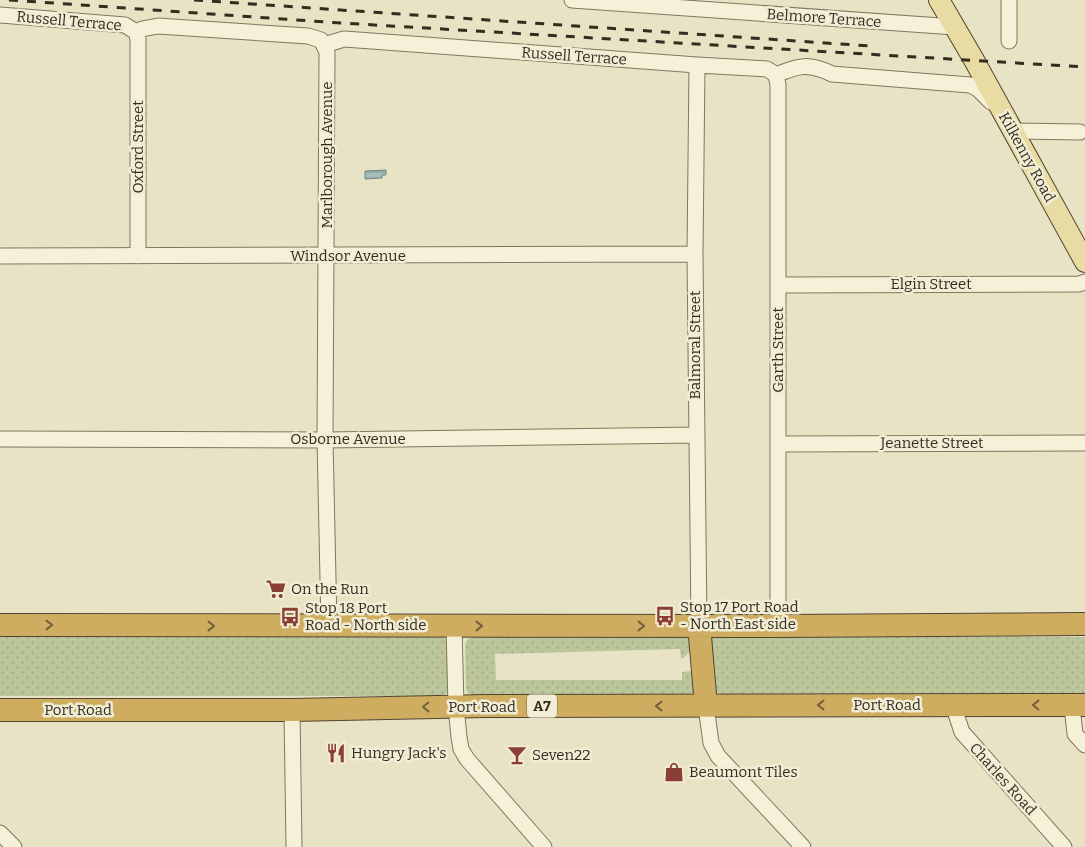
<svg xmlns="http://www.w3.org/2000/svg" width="1085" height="847" viewBox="0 0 1085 847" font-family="Bitter,serif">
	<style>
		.green { fill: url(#green-dots) }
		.water { fill: url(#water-rules); stroke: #6f8a87 }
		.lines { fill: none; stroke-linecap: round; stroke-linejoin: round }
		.minor-casing { stroke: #82765e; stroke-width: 17 }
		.major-casing { stroke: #514431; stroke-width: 22 }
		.highway-casing { stroke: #514431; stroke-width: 24 }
		.minor { stroke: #f5f0d8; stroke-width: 15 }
		.major { stroke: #e8dca2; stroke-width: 20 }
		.highway { stroke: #cfad60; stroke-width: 22 }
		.rail { stroke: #342c20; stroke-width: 3; stroke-dasharray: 9 9; stroke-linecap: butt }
		.oneway { stroke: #72603a }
		.labels { text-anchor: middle; stroke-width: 5; stroke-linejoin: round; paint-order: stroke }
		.shield { fill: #f1edd5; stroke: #6d6656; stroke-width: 1 }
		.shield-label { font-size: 14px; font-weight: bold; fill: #342c20 }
		.street-label { font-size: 15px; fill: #342c20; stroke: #f1edd5 }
		.poi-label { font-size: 15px; fill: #342c20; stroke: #f1edd5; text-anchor: start }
	</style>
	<defs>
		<pattern id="green-dots" width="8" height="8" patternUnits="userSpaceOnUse" patternTransform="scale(1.25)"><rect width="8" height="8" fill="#bbc69b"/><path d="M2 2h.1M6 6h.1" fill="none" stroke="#a1aa85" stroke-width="1.8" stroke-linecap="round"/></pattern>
		<pattern id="water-rules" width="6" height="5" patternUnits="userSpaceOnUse" patternTransform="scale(1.25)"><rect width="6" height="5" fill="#a7bdba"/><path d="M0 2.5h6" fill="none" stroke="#899a97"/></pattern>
	</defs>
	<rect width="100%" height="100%" fill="#e9e3c6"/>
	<path class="green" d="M0 637H443L447 640 450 688 447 693 441 696H0Z
		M473 637H688L690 639 692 650 683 658H681L680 649 495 654 496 680H682V672L692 671 695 691 689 695 474 696 468 693 466 689 465 644 468 639Z
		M715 637H1085V693L1034 695 723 694 713 692 711 638Z"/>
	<path class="water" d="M386 170V175H382V178L365 179V171Z"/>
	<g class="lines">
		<defs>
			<path id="minor" d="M572 0 955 27
				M1009 0V41
				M0 15 125 25 136 32 138 39V256
				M136 32 142 29 158 26 308 36 321 40 327 52 325 440 329 625
				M324 45 344 39 358 40 697 65 767 69 776 75
				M697 65 695 254 699 625
				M776 75 778 85V626
				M776 75C799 65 809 63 832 74L970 85 978 89 991 102
				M1012 131 1080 132
				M0 256 695 254
				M778 285 1079 284 1085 282
				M0 439 325 440 696 435
				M779 444 1085 443
				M454 626 456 707 459 737 461 749 467 759 544 847
				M953 705 962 732 1064 847
				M706 706 711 743 718 756 803 847
				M1072 706 1075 734 1085 745
				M292 710 294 847
				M0 833 14 847"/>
			<path id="major" d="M939 0 974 60 1085 262"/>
			<path id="highway" d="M0 625 778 626 1085 624
				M699 625 706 706
				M0 710H292L485 706 1085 705"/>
		</defs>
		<use href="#minor" class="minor-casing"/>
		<use href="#major" class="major-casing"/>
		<use href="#highway" class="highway-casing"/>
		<use href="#minor" class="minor"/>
		<use href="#major" class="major"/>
		<use href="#highway" class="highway"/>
		<path class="rail" d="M9 0 341 23 1085 67
			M194 0 870 46"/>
	</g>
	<defs><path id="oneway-chevron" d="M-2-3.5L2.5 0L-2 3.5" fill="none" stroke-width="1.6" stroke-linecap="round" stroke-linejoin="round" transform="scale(1.25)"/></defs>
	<g class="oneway">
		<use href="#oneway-chevron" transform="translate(49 625)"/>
		<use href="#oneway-chevron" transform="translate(211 626)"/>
		<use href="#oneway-chevron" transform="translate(479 626)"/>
		<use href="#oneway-chevron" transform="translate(641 626)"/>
		<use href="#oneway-chevron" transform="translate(821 705) rotate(180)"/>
		<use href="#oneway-chevron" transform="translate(1036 705) rotate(-179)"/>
		<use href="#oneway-chevron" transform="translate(659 706) rotate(180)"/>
		<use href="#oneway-chevron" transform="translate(426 707) rotate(179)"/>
	</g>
	<defs>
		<symbol id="supermarket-bare" viewBox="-9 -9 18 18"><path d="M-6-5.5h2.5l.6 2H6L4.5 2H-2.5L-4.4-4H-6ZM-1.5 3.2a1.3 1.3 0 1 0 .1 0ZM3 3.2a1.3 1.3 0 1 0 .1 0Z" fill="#8b3f34" stroke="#f1edd5" stroke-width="2.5" paint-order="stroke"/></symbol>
		<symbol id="bus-bare" viewBox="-9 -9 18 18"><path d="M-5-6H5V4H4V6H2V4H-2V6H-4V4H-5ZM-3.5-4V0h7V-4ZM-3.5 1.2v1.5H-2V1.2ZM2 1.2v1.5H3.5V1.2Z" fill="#8b3f34" stroke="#f1edd5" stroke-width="2.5" paint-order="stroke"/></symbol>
		<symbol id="restaurant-bare" viewBox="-9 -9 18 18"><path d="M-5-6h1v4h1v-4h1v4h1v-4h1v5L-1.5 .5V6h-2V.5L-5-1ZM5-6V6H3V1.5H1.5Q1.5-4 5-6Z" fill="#8b3f34" stroke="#f1edd5" stroke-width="2.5" paint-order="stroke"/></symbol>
		<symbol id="bar-bare" viewBox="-9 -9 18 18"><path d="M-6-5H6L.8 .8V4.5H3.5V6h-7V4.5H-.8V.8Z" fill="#8b3f34" stroke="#f1edd5" stroke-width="2.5" paint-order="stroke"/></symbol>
		<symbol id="shop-bare" viewBox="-9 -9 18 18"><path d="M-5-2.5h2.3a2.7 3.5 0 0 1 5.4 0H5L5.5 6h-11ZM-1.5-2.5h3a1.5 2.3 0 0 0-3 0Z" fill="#8b3f34" stroke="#f1edd5" stroke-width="2.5" paint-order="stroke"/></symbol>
	</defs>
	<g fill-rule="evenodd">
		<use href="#supermarket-bare" x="262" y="575" width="28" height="28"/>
		<use href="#bus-bare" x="651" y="602" width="28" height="28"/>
		<use href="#bus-bare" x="276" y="603" width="28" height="28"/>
		<use href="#restaurant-bare" x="322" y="739" width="28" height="28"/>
		<use href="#bar-bare" x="503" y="741" width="28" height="28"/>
		<use href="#shop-bare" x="660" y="758" width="28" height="28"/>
	</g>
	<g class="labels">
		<rect class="shield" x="527" y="694.5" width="30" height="23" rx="4"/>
		<g class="shield-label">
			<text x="542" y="711">A7</text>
		</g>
		<g class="street-label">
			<text transform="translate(824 18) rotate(4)" y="5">Belmore Terrace</text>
			<text transform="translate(69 21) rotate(5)" y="5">Russell Terrace</text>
			<text transform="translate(574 56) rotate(4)" y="5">Russell Terrace</text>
			<text transform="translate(138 147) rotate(-90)" y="5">Oxford Street</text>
			<text transform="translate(327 155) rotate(-90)" y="5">Marlborough Avenue</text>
			<text transform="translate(1027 157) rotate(61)" y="5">Kilkenny Road</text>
			<text x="348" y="261">Windsor Avenue</text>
			<text x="931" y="289">Elgin Street</text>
			<text transform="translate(695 345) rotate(-90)" y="5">Balmoral Street</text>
			<text transform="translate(778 350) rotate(-90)" y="5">Garth Street</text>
			<text x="348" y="444">Osborne Avenue</text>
			<text x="932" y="448">Jeanette Street</text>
			<text x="887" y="710">Port Road</text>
			<text x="482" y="712">Port Road</text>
			<text x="78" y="715">Port Road</text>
			<text transform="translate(1003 779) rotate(48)" y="5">Charles Road</text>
		</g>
		<g class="poi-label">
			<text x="291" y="594">On the Run</text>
			<text x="680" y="612">Stop 17 Port Road<tspan x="680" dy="17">- North East side</tspan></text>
			<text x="305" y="613">Stop 18 Port<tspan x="305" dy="17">Road - North side</tspan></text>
			<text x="351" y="758">Hungry Jack's</text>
			<text x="532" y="760">Seven22</text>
			<text x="689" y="777">Beaumont Tiles</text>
		</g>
	</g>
</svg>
